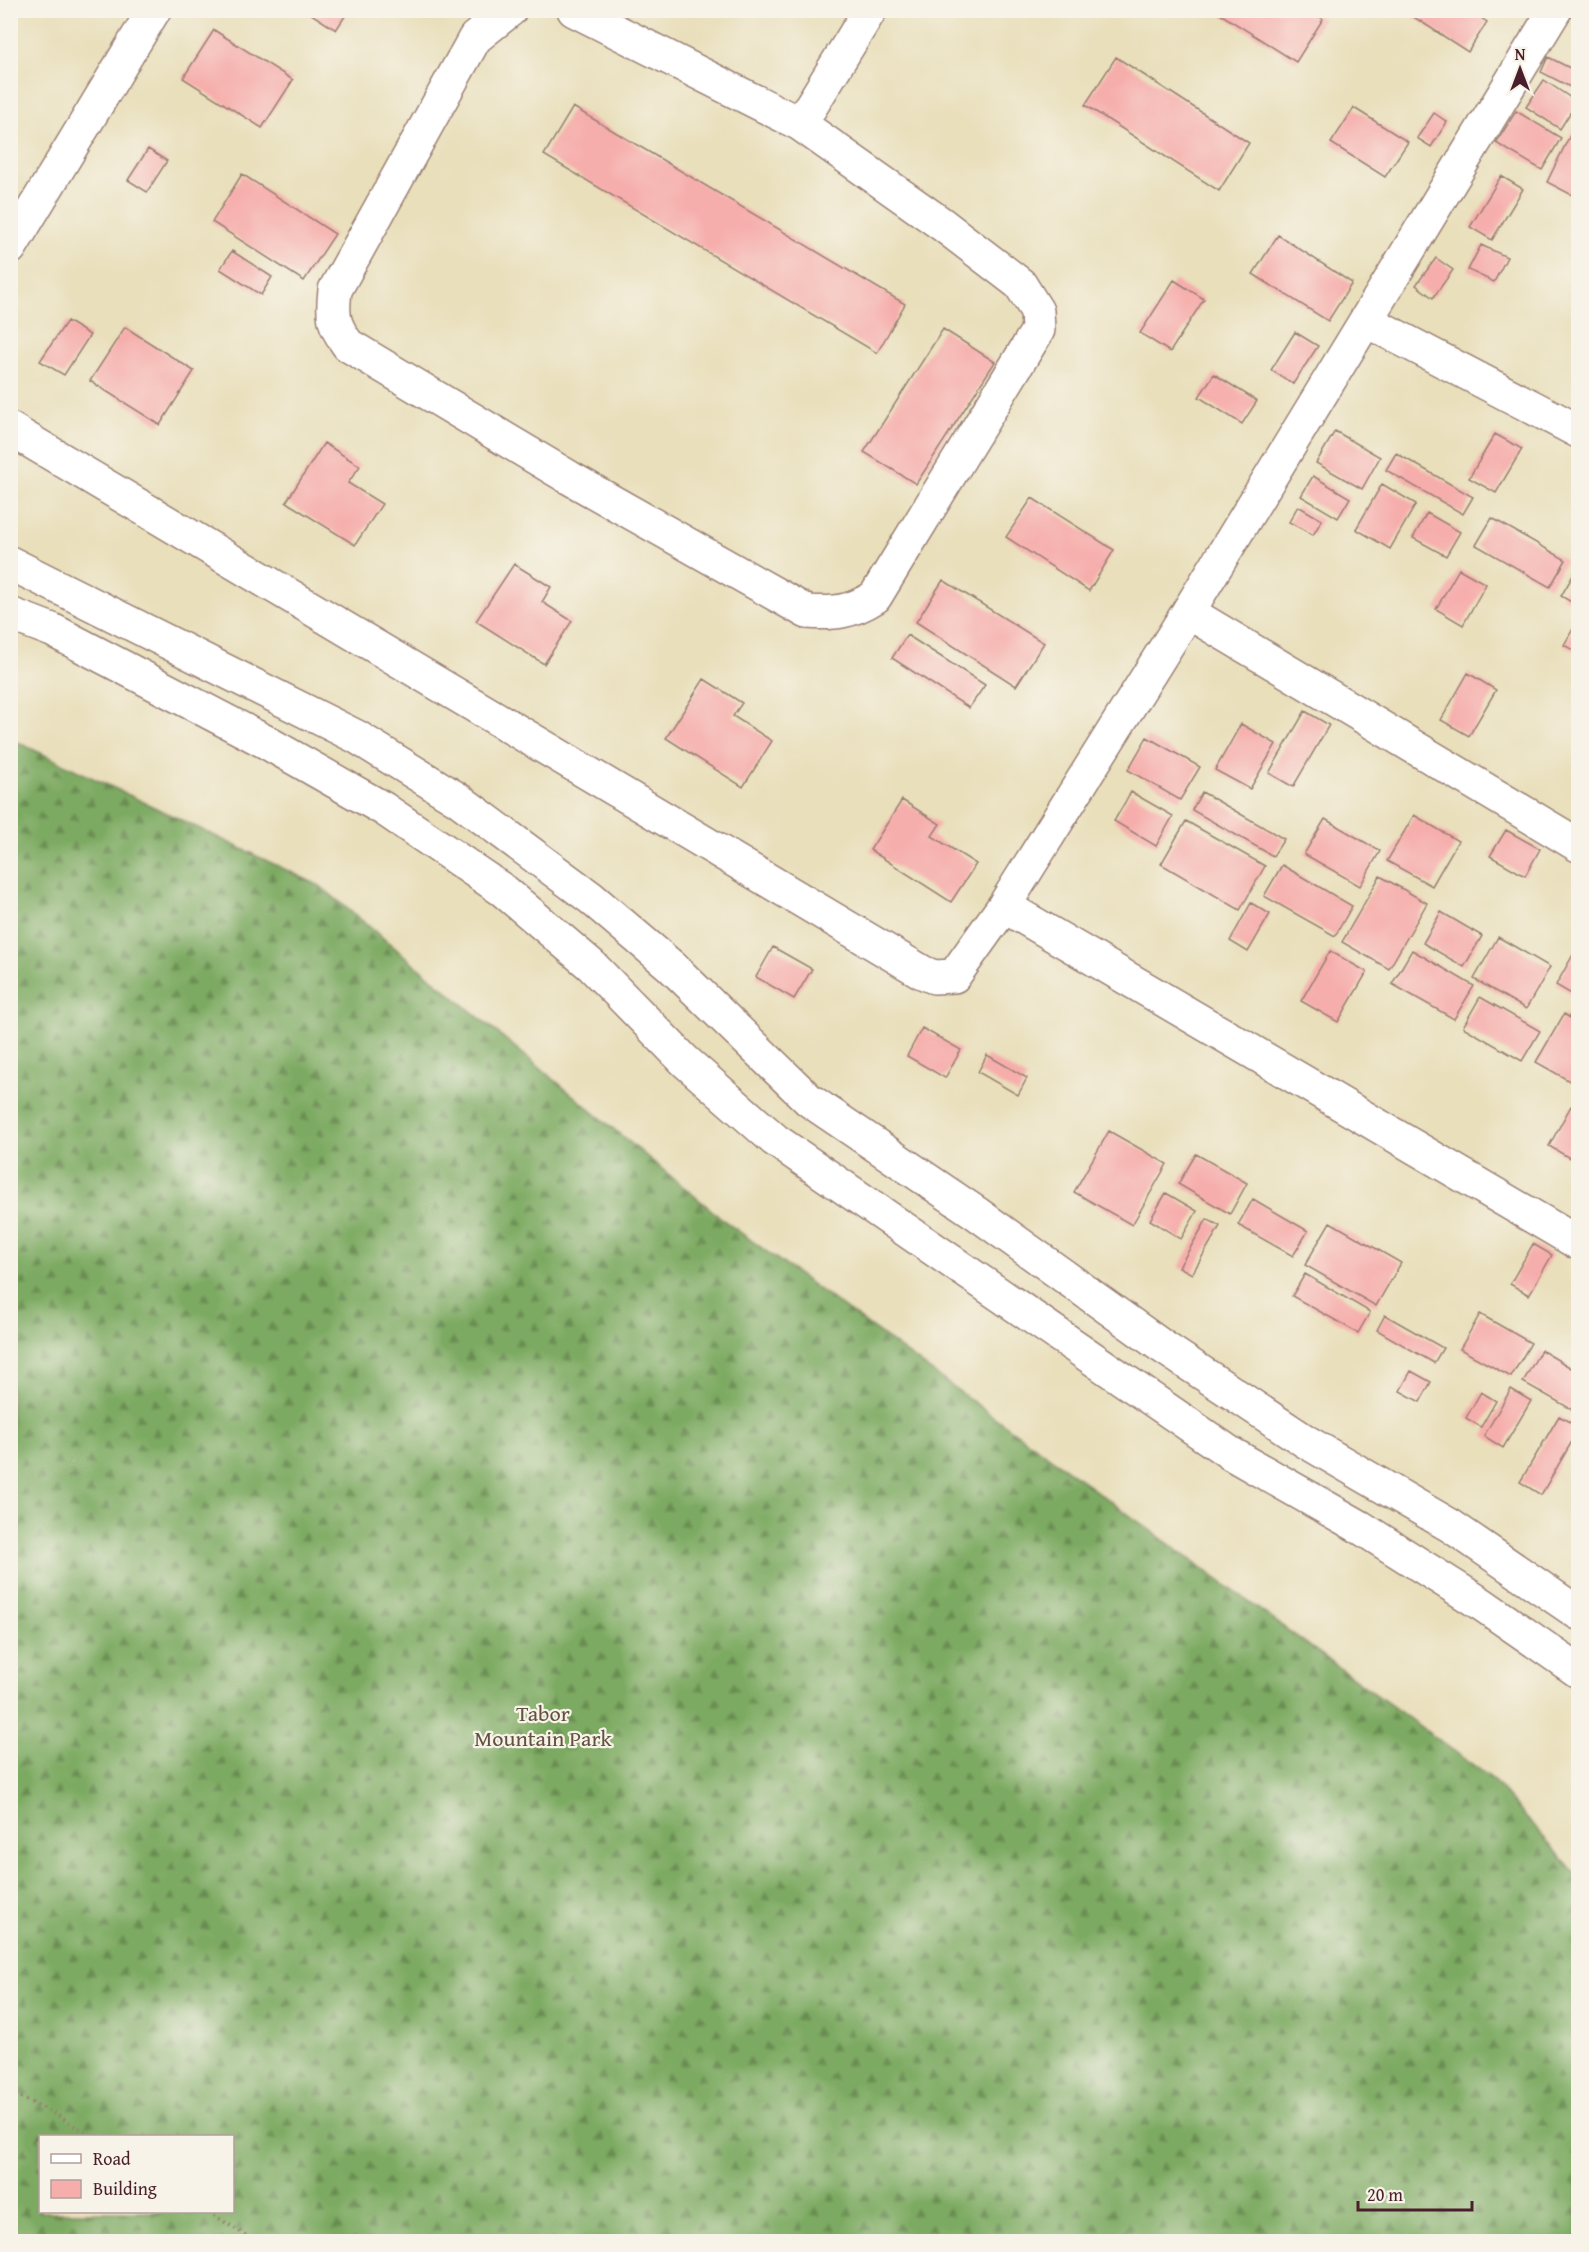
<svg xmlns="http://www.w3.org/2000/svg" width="1589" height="2252" viewBox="0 0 1589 2252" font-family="'Gentium Book Plus',serif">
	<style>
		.forest { fill: url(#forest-firs); stroke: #646446; stroke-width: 1.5; fill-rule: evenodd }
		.building { fill: #f6aeac }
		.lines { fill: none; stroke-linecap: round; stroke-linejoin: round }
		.minor-casing { stroke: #9a7f73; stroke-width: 36 }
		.path { stroke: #9a7f73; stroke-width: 4; stroke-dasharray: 1.5 4.5; stroke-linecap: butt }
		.minor { stroke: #fff; stroke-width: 33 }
		.labels { text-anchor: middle; stroke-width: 4.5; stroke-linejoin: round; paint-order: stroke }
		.park-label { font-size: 22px; fill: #63513f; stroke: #f7f3e8 }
	</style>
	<defs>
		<pattern id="forest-firs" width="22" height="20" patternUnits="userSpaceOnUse" patternTransform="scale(1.5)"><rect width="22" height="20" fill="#7daa62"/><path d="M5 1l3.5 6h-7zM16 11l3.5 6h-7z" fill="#688a51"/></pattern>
	</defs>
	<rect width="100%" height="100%" fill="#f7f3e8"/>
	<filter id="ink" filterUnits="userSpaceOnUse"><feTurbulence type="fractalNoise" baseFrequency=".0167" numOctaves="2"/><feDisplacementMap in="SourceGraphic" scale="12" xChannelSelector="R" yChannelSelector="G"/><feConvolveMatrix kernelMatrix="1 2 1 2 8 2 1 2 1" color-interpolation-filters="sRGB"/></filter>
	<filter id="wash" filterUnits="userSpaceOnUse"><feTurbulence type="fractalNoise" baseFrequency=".008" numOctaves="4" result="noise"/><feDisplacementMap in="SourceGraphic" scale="24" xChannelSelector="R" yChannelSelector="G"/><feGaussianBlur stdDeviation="1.35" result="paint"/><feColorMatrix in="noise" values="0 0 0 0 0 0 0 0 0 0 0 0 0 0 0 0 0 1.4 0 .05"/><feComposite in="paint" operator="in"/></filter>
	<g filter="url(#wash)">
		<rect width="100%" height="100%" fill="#e9dfbb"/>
		<path class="forest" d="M11 739 320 886 726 1222 1491 1778 1578 1876V2241H11ZM40 2136H232V2212H40Z"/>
		<g id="blocks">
			<path class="building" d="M305 10H349L336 30Z
				M1214 10H1310L1323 19 1296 62Z
				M1412 10H1469L1487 22 1468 52 1409 14Z
				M214 30 293 80 262 128 183 78Z
				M1116 57 1249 143 1219 191 1085 105Z
				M1548 57 1578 72V91L1541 72Z
				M1544 80 1577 102 1560 129 1526 107Z
				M573 107 905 304 877 353 544 155Z
				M1354 108 1408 142 1385 177 1331 143Z
				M1516 111 1561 138 1542 170 1496 143Z
				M1434 113 1447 122 1431 147 1417 138Z
				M1578 119V182L1572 195 1547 182Z
				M148 149 167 161 147 192 128 180Z
				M242 174 335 234 304 281 212 222Z
				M1501 176 1523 189 1492 240 1470 227Z
				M1278 235 1352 283 1328 321 1253 274Z
				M1481 245 1507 257 1494 282 1468 270Z
				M232 251 272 277 261 295 220 269Z
				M1436 258 1453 270 1433 298 1416 285Z
				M1174 280 1204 299 1170 352 1140 333Z
				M67 321 90 335 64 375 40 361Z
				M125 327 194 371 160 425 90 381Z
				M943 329 995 362 916 484 864 452Z
				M1295 332 1318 346 1293 384 1271 370Z
				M1214 374 1257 401 1242 424 1199 397Z
				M1335 431 1380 457 1362 489 1316 463Z
				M1495 434 1522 449 1496 493 1469 478Z
				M324 443 360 466 348 483 382 504 355 545 286 502Z
				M1396 453 1473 497 1463 514 1386 470Z
				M1313 476 1350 498 1338 518 1301 496Z
				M1382 484 1416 504 1390 549 1356 529Z
				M1032 498 1114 550 1089 591 1006 537Z
				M1298 506 1322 520 1313 535 1289 522Z
				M1427 513 1460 532 1446 556 1413 538Z
				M1492 518 1566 560 1550 587 1476 545Z
				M514 564 551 587 542 602 572 621 544 664 476 621Z
				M1459 569 1486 584 1463 625 1436 609Z
				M1575 572 1578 574V606L1561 596Z
				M943 580 1044 643 1016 686 916 622Z
				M1578 620V653L1564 645Z
				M907 635 985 685 969 708 892 658Z
				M1468 673 1496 690 1469 736 1441 720Z
				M704 679 742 703 733 716 772 741 743 787 666 738Z
				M1305 711 1329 725 1293 787 1269 773Z
				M1241 724 1276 744 1250 789 1215 770Z
				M1147 737 1200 767 1180 800 1128 770Z
				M1131 792 1173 816 1156 846 1114 821Z
				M1202 792 1284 839 1273 856 1192 810Z
				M902 800 940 824 932 836 976 864 951 902 870 850Z
				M1414 815 1458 841 1432 886 1387 861Z
				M1325 819 1380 851 1360 886 1304 854Z
				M1186 821 1265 866 1240 910 1161 864Z
				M1506 830 1540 849 1525 876 1490 856Z
				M1282 865 1352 906 1335 936 1264 896Z
				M1380 876 1427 903 1389 969 1342 942Z
				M1251 903 1270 914 1248 952 1230 941Z
				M1441 912 1482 936 1464 967 1423 943Z
				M1498 937 1550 967 1526 1009 1474 979Z
				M1578 946V998L1556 985Z
				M773 947 812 969 794 999 756 977Z
				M1412 950 1474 986 1454 1019 1392 984Z
				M1330 951 1367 972 1338 1022 1301 1001Z
				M1480 997 1540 1031 1522 1061 1463 1027Z
				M1564 1014 1578 1023V1073L1573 1083 1536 1062Z
				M922 1028 961 1050 945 1078 907 1056Z
				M987 1055 1027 1078 1018 1095 978 1072Z
				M1571 1106 1578 1110V1163L1549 1146Z
				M1109 1131 1167 1164 1132 1225 1074 1192Z
				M1196 1154 1247 1183 1230 1214 1178 1184Z
				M1166 1193 1197 1211 1181 1239 1150 1220Z
				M1253 1199 1308 1231 1293 1256 1238 1225Z
				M1207 1219 1220 1226 1192 1274 1179 1267Z
				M1330 1222 1401 1263 1376 1306 1305 1265Z
				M1533 1244 1552 1255 1529 1295 1510 1284Z
				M1305 1274 1370 1312 1358 1333 1292 1296Z
				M1480 1314 1531 1343 1511 1377 1460 1349Z
				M1385 1315 1443 1348 1434 1363 1377 1330Z
				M1541 1350 1578 1372V1413L1523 1382Z
				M1411 1371 1431 1382 1420 1402 1400 1391Z
				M1511 1389 1531 1401 1503 1448 1484 1436Z
				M1481 1392 1496 1401 1481 1427 1466 1418Z
				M1559 1416 1578 1427V1431L1541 1495 1520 1482Z"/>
		</g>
	</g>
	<g filter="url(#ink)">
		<use href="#blocks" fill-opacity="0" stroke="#9a7f73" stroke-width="1.5"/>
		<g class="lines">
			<defs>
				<path id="minor" d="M510 10 475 38 335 290C332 316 333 324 348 345L570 478 807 612C835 614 851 612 875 597L1038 330 1037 311 1020 284 943 225 800 124 574 10
					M800 124 870 10
					M10 248 154 10
					M1367 321 1578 431
					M10 429 922 972 934 977 954 976 1004 906 1188 612 1555 10
					M10 563 357 737 459 800 591 898 671 966 809 1100 976 1213 1160 1345 1305 1441 1451 1526 1578 1613
					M1188 612 1578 845
					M10 614 52 630 266 742 384 809 504 891 591 965 685 1061 775 1140 1230 1453 1360 1527 1483 1605 1578 1671
					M1004 906 1578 1243"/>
			</defs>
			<use href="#minor" class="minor-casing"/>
			<path class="path" d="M10 2092 52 2112 91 2136
				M209 2212 256 2242"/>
			<use href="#minor" class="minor"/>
		</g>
	</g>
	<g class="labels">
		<g class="park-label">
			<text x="543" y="1721">Tabor<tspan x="543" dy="25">Mountain Park</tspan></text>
		</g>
	</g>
	<rect width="1589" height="2252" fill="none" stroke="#f7f3e8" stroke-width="36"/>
	<rect x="39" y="2135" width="195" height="78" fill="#f7f3e8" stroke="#b29e9c" stroke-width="1.5"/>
	<rect x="51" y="2154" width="30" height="9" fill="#ffffff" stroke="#b29e9c" stroke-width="1.5"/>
	<text x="93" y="2165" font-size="18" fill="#4a1f2b">Road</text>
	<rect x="51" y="2180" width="30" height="18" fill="#f6aeac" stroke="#b29e9c" stroke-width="1.5"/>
	<text x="93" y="2195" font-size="18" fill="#4a1f2b">Building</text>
	<g transform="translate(1520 69)" stroke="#f7f3e8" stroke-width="4.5" paint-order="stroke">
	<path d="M0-4.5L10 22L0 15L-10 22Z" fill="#4a1f2b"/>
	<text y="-9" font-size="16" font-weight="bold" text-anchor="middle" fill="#4a1f2b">N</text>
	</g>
	<path d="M1358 2201v9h114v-9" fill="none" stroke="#4a1f2b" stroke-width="3"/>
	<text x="1367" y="2201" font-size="18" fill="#4a1f2b" stroke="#f7f3e8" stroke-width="4.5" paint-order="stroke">20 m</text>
</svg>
